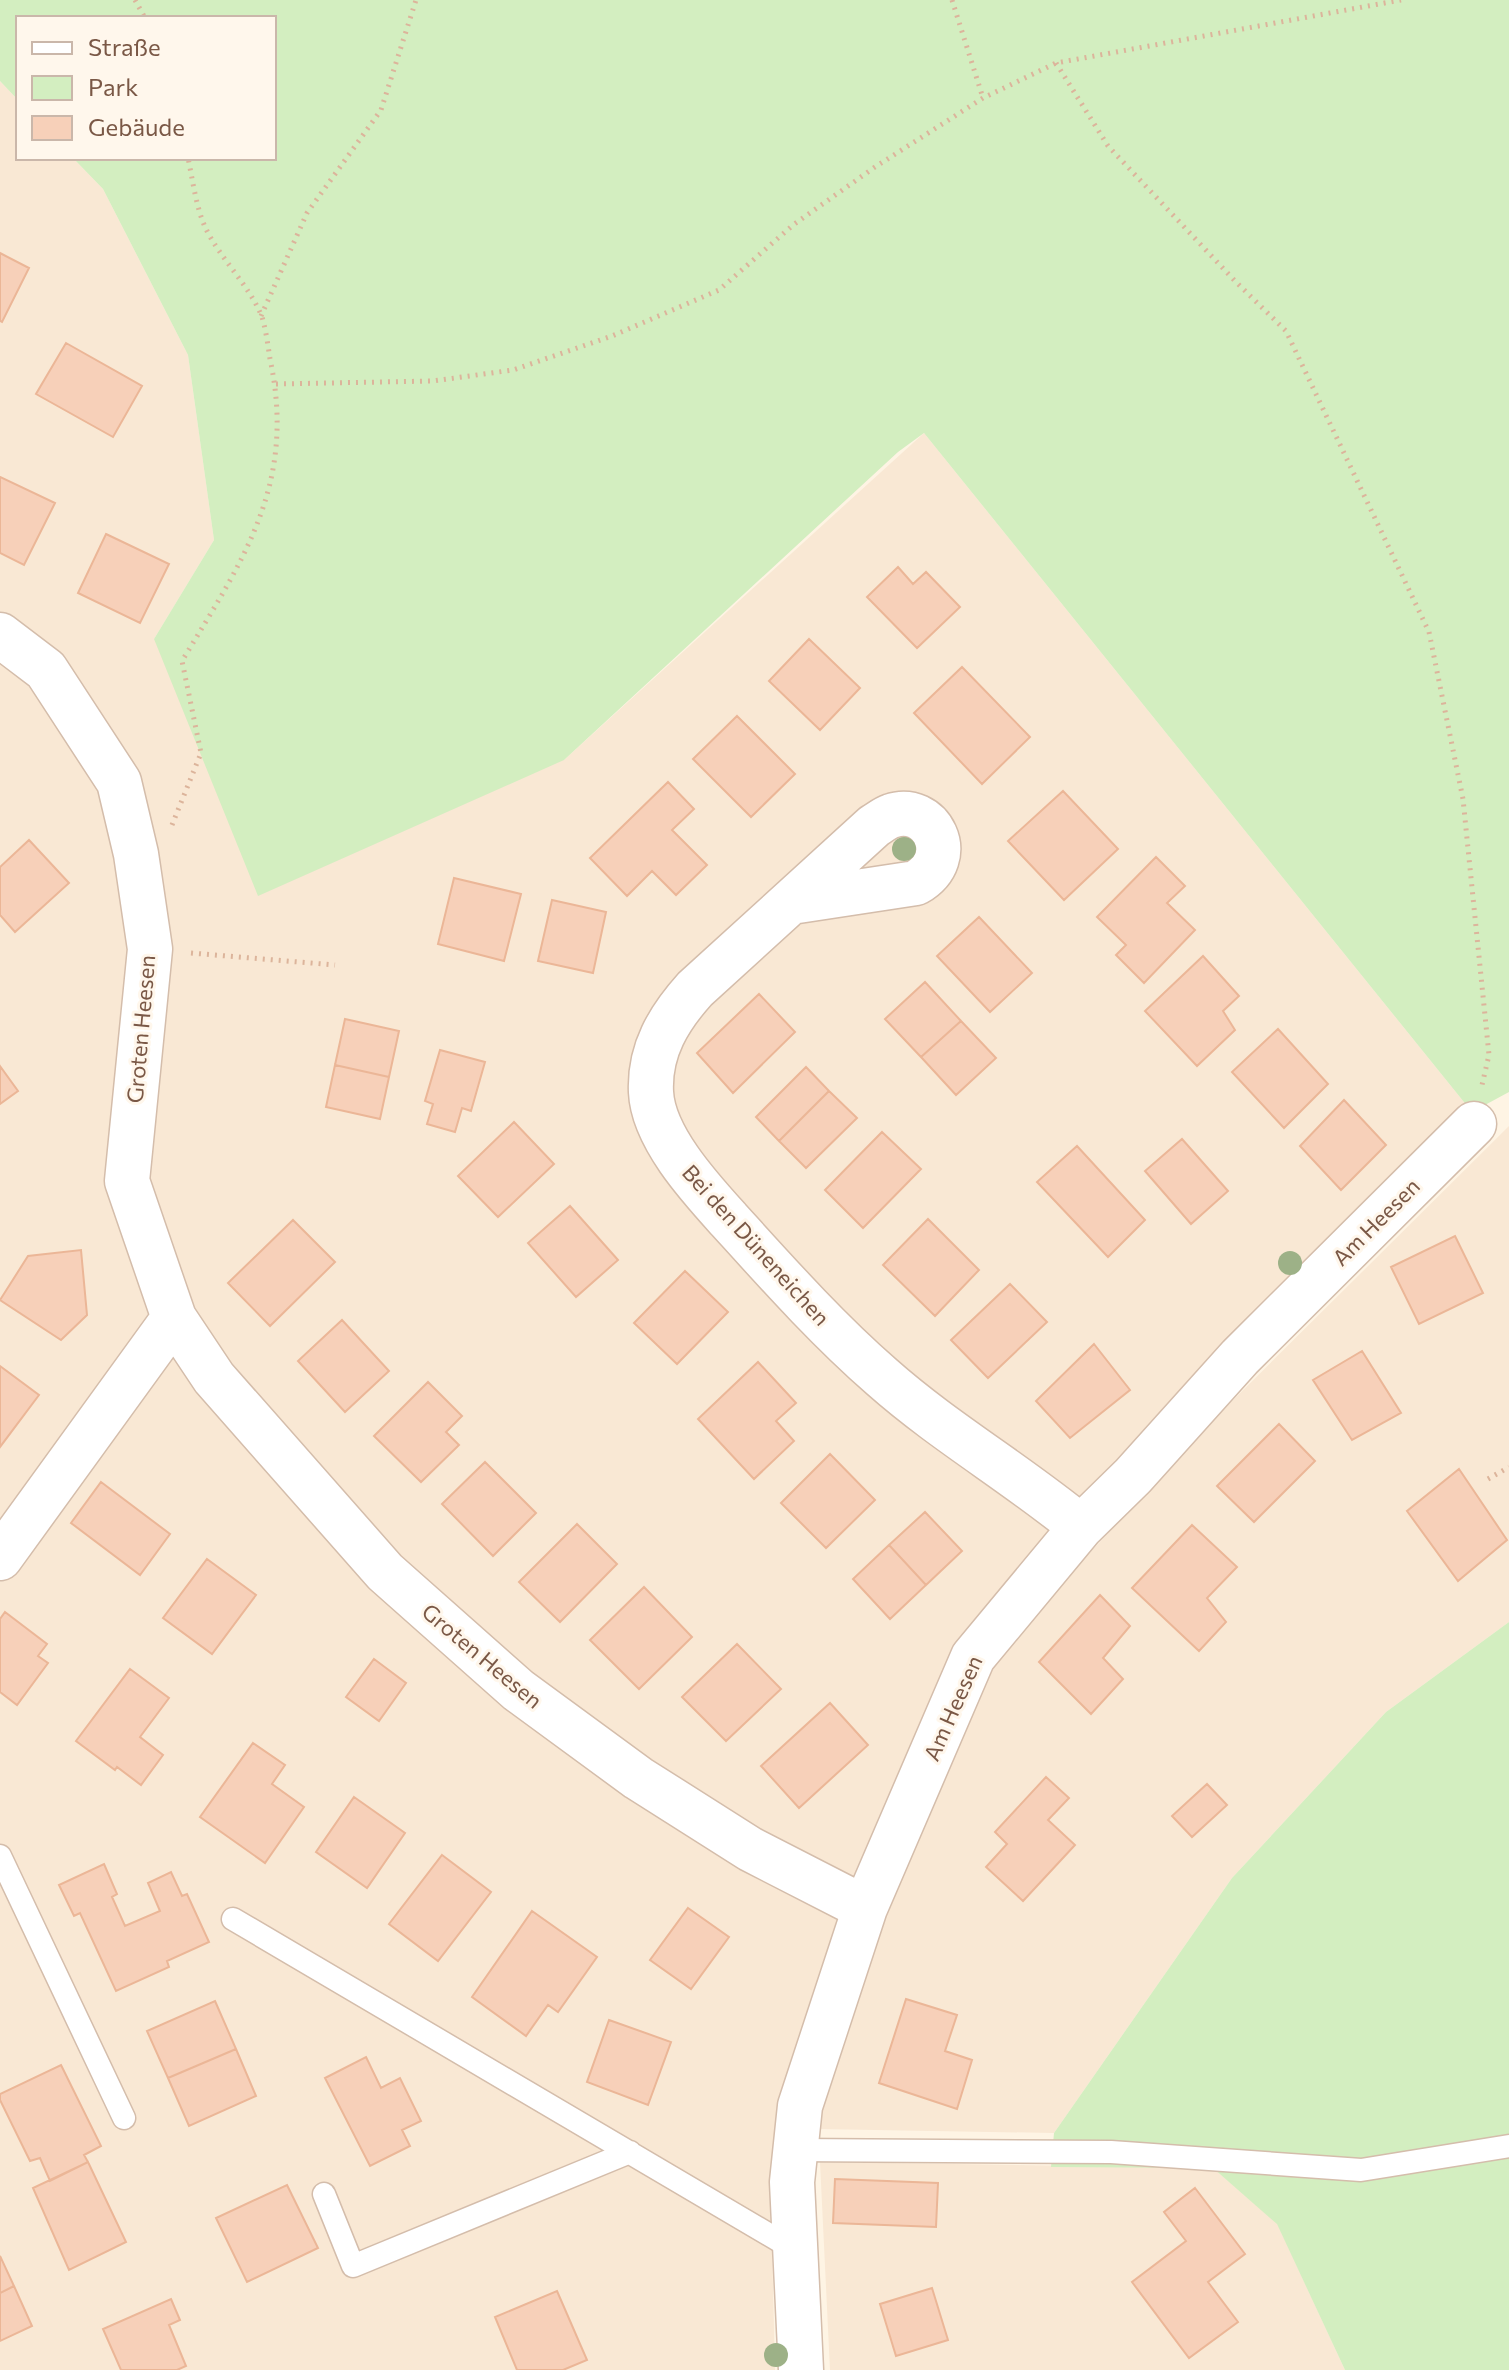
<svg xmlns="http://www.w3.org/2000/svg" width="1509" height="2370" viewBox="0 0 1509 2370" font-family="Commissioner,sans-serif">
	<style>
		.residential { fill: #f9e8d4 }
		.green { fill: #d3eec0 }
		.building { fill: #f7d0b9; stroke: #ebb697; stroke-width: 2 }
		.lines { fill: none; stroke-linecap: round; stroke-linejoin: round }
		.service-casing { stroke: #d4bdab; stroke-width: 25 }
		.minor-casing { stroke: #d4bdab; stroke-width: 47 }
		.path { stroke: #dcb49b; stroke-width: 5; stroke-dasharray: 2 6; stroke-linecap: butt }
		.service { stroke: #fff; stroke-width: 22 }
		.minor { stroke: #fff; stroke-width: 44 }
		.tree { fill: #9db187 }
		.labels { text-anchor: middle; stroke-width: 6; stroke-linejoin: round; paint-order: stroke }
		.street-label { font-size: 22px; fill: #7a5846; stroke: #fff7ec }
	</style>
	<rect width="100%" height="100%" fill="#fef4e4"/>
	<path class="residential" d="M0 81 18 100V158H73L103 189 188 355 214 540 154 639 564 760 924 433 1472 1112 961 1642 840 1917 790 2067 771 2205 775 2370H0Z
		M1509 1126V1622L1386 1712 1232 1878 1054 2133 818 2129 840 2011 992 1658 1215 1418Z
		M820 2162 1213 2168 1277 2223 1345 2370H830Z"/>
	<path class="green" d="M0 0H1509V1092L1472 1112 924 433 898 452 564 760 258 896 154 639 214 540 188 355 103 189 73 158H274V18H18V100L0 81Z
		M1509 1622V2370H1345L1277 2224 1213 2168 1051 2167 1054 2133 1232 1878 1386 1712Z"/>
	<path class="building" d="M0 253 29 268 2 322 0 321Z
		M66 343 142 386 113 437 36 394Z
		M0 477 55 503 24 565 0 553Z
		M106 534 169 564 140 623 78 593Z
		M898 567 913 584 926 572 960 607 917 648 867 597Z
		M809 639 860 688 820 730 769 681Z
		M962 667 1030 737 982 784 914 713Z
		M737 716 795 774 751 817 693 759Z
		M668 782 694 809 672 830 707 865 676 895 652 871 627 896 590 858Z
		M1063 791 1118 849 1064 900 1008 841Z
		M29 840 69 883 15 932 0 915V867Z
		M1156 857 1185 886 1167 903 1195 930 1144 983 1116 955 1126 945 1097 917Z
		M454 878 521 894 504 961 438 944Z
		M552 900 606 912 593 973 538 961Z
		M979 917 1032 973 990 1012 937 956Z
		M1203 956 1239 996 1223 1011 1235 1030 1197 1066 1145 1011Z
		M925 982 961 1021 921 1057 885 1019Z
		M759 994 795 1032 733 1093 697 1053Z
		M345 1019 399 1031 389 1077 335 1065Z
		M961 1021 996 1058 956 1095 921 1057Z
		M1278 1029 1328 1084 1284 1128 1232 1072Z
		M440 1050 485 1062 471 1111 462 1108 455 1132 427 1124 433 1104 425 1101Z
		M335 1065 389 1077 380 1119 326 1107Z
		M0 1066 18 1091 0 1104Z
		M806 1067 829 1091 779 1141 756 1117Z
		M829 1091 857 1118 806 1168 779 1141Z
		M1344 1100 1386 1145 1341 1190 1300 1146Z
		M514 1122 554 1164 498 1217 458 1176Z
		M882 1132 921 1169 863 1228 825 1190Z
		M1182 1139 1228 1191 1191 1224 1145 1171Z
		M1077 1146 1145 1220 1108 1257 1037 1182Z
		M570 1206 618 1260 576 1297 528 1243Z
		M928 1219 979 1270 935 1316 883 1265Z
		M293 1220 335 1262 270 1326 228 1283Z
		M1455 1236 1483 1293 1419 1324 1391 1267Z
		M81 1250 87 1315 61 1340 0 1300 28 1256Z
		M685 1271 728 1312 677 1364 634 1323Z
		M1010 1284 1047 1322 988 1378 951 1340Z
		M342 1320 389 1371 345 1412 298 1361Z
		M1094 1344 1130 1390 1070 1438 1036 1401Z
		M1362 1351 1401 1413 1352 1440 1313 1380Z
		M758 1362 796 1403 776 1421 794 1441 754 1479 698 1419Z
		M0 1366 39 1395 0 1447Z
		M428 1382 462 1416 446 1432 459 1445 421 1482 374 1436Z
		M1279 1424 1315 1461 1254 1522 1217 1486Z
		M830 1454 875 1500 826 1548 781 1503Z
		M485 1462 536 1513 493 1556 442 1504Z
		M1459 1469 1507 1540 1458 1581 1407 1511Z
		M101 1482 170 1534 140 1575 71 1523Z
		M925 1512 962 1551 926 1585 889 1545Z
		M577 1524 617 1564 560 1622 519 1582Z
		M1192 1525 1237 1567 1207 1598 1226 1622 1199 1651 1132 1588Z
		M889 1545 926 1585 890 1619 853 1579Z
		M207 1559 256 1595 212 1654 163 1618Z
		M644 1587 692 1637 639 1689 590 1640Z
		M1100 1595 1130 1626 1103 1658 1123 1679 1091 1714 1039 1662Z
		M5 1612 47 1644 38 1656 48 1663 17 1705 0 1692V1619Z
		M737 1644 781 1689 726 1741 682 1697Z
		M374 1659 406 1683 379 1721 346 1697Z
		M130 1669 169 1698 140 1737 163 1755 141 1785 117 1767 115 1770 76 1741Z
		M830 1703 868 1745 799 1808 761 1766Z
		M253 1743 285 1765 272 1784 304 1807 265 1863 200 1817Z
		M1046 1777 1069 1798 1048 1820 1075 1845 1023 1901 986 1867 1007 1844 995 1832Z
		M1207 1784 1227 1805 1192 1837 1172 1816Z
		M354 1797 405 1833 367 1888 316 1852Z
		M442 1855 491 1892 438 1961 389 1924Z
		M104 1864 117 1894 112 1897 125 1926 160 1911 148 1883 171 1872 182 1896 187 1894 209 1942 167 1961 169 1967 116 1991 80 1913 74 1916 59 1885Z
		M688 1908 729 1937 691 1989 650 1960Z
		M532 1911 597 1957 558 2012 548 2005 526 2036 472 1997Z
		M906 1999 957 2015 945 2051 972 2060 957 2109 879 2083Z
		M215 2001 236 2049 168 2078 147 2031Z
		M609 2020 671 2042 648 2105 587 2082Z
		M236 2049 256 2096 189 2126 168 2078Z
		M366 2057 381 2088 400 2078 421 2121 402 2130 410 2146 370 2166 325 2078Z
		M61 2065 101 2146 84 2155 88 2162 50 2181 40 2158 30 2161 0 2100V2094Z
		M88 2162 126 2242 69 2270 33 2188Z
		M835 2179 938 2183 936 2227 833 2223Z
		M287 2185 318 2248 247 2282 216 2218Z
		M1195 2188 1245 2254 1208 2282 1238 2322 1189 2358 1132 2282 1186 2241 1164 2212Z
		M0 2256 14 2286 0 2293Z
		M14 2286 32 2326 0 2341V2293Z
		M932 2288 948 2340 896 2356 880 2304Z
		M557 2291 587 2360 563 2370H517L495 2317Z
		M171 2299 180 2320 169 2325 186 2366 177 2370H121L103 2329Z"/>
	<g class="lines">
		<defs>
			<path id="service" d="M0 1856 124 2118
				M233 1919 795 2250
				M794 2150 1111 2152 1361 2170 1509 2146
				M324 2194 353 2266 630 2152"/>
			<path id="minor" d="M0 635 46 670 119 782 136 854 150 949 127 1181 174 1318 214 1378 385 1572 518 1690 638 1778 750 1849 865 1908
				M791 902 916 883C961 857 930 802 891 816 885 818 879 823 874 826L695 989C669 1018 649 1050 651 1092 653 1137 700 1188 729 1220 778 1274 827 1329 882 1377 944 1432 1017 1474 1081 1527
				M0 1558 174 1318
				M801 2370 792 2182 800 2106 865 1908 973 1657 1081 1527 1133 1476 1240 1357 1474 1124"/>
		</defs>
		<use href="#service" class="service-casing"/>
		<use href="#minor" class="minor-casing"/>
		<path class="path" d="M135 0 145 18
			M952 0 983 98
			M1056 63 1108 146 1235 281 1286 331 1429 632 1463 799 1489 1055 1482 1085
			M261 316 307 213 381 110 416 0
			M276 384 433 381 513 370 612 336 719 290 793 225 875 167 983 98 1056 63 1401 0
			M172 825 201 753 182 661C243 560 297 484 270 359 268 346 266 330 262 317 251 288 220 258 206 229 196 208 193 181 188 158
			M191 953 335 965
			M1488 1479 1509 1467"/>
		<use href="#service" class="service"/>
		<use href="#minor" class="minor"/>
	</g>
	<g class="tree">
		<circle cx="904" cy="849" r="12"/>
		<circle cx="1290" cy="1263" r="12"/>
		<circle cx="776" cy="2355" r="12"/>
	</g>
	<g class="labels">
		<g class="street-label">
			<text transform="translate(141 1029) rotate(-85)" y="8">Groten Heesen</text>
			<text transform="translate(1376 1222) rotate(-45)" y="8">Am Heesen</text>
			<text transform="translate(756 1245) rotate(48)" y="8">Bei den Düneneichen</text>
			<text transform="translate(482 1656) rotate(40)" y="8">Groten Heesen</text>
			<text transform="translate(953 1708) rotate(-66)" y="8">Am Heesen</text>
		</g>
	</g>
	<rect x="16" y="16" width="260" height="144" fill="#fff7ec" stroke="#cab7aa" stroke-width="2"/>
	<rect x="32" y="42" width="40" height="12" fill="#ffffff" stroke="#cab7aa" stroke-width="2"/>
	<text x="88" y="56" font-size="24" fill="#7a5846">Straße</text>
	<rect x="32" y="76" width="40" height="24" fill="#d3eec0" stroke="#cab7aa" stroke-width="2"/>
	<text x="88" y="96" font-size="24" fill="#7a5846">Park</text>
	<rect x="32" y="116" width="40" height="24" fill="#f7d0b9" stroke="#cab7aa" stroke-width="2"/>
	<text x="88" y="136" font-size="24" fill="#7a5846">Gebäude</text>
</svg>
